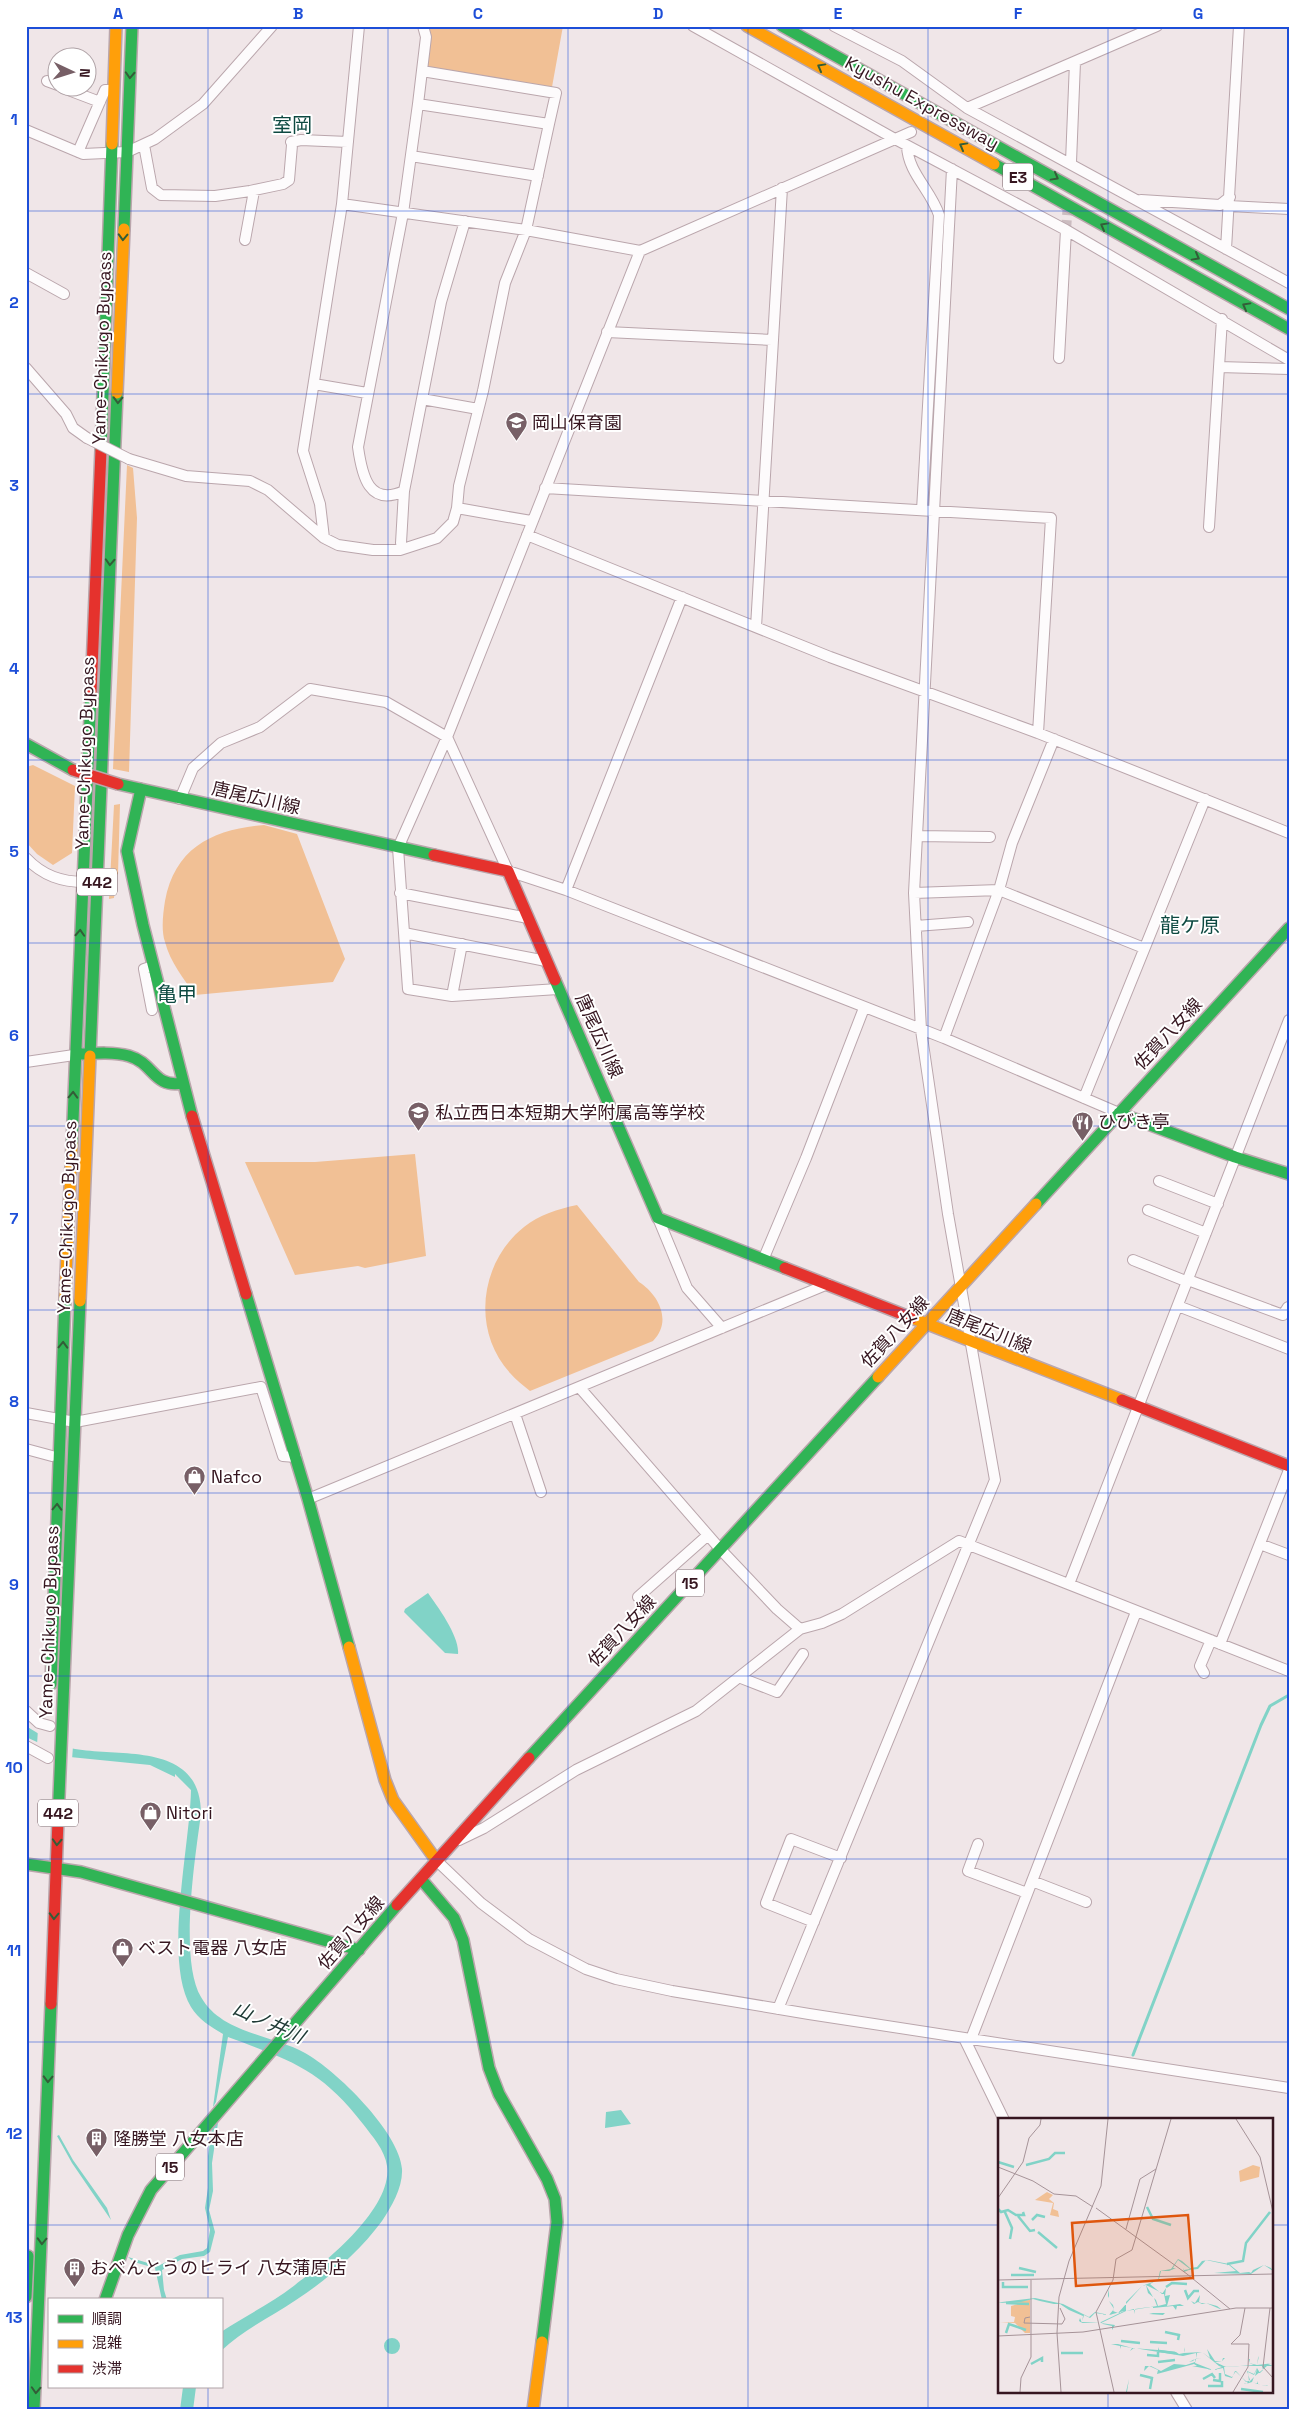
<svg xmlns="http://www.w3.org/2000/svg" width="1315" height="2436" viewBox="0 0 1315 2436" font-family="'Space Grotesk','Noto Sans JP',sans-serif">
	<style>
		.green { fill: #f1c095 }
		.water { fill: #81d3c7 }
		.pier { fill: #f0e6e8 }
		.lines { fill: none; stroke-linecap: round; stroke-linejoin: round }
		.stream { stroke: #81d3c7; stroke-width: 3 }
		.street-tunnel { stroke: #cbbcc0; stroke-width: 10; stroke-dasharray: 10 5; stroke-linecap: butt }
		.street-casing { stroke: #baa6ac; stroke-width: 12 }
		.fast-casing { stroke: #baa6ac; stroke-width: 14 }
		.slow-casing { stroke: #baa6ac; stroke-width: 14 }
		.jam-casing { stroke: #baa6ac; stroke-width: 14 }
		.street { stroke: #fdfbfc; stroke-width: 10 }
		.fast { stroke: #30b455; stroke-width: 11 }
		.slow { stroke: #ff9f0a; stroke-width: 11 }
		.jam { stroke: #e5322d; stroke-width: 11 }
		.street-bridge-casing { stroke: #baa6ac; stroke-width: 12; stroke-linecap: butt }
		.jam-bridge-casing { stroke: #baa6ac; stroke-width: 14; stroke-linecap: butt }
		.street-bridge { stroke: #fdfbfc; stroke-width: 10 }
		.jam-bridge { stroke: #e5322d; stroke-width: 11 }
		.oneway { stroke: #335d38 }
		.grid { fill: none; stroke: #1d4ed8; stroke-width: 1; stroke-opacity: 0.55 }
		.labels { text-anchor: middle; stroke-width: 4; stroke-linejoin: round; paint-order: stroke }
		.shield { fill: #fff; stroke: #725c63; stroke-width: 1 }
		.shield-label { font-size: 16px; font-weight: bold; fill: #361620 }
		.street-label { font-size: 18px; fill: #361620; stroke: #fff }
		.poi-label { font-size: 18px; fill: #361620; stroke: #fff; text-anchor: start }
		.water-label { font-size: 19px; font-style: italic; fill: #203b36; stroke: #fff }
		.quarter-label { font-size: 20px; fill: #0d4941; stroke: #fff }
		.inset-river { fill: none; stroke: #81d3c7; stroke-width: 2.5 }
		.inset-road { fill: none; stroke: #a69398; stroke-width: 1 }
		.view { fill: #df560d; fill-opacity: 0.15; stroke: #df560d; stroke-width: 2.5 }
		.inset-edge { fill: none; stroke: #361620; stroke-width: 2.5 }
		.neatline { fill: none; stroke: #1d4ed8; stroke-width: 2 }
		.grid-label { font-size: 16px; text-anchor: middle; font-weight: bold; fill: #1d4ed8 }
	</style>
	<rect width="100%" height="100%" fill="#f0e6e8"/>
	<path class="green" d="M428 26H563L552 87 426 68Z
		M127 465 133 468 137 518 129 772 113 769Z
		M33 765 75 786 72 853 53 865 37 854 26 842V767Z
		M120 804 118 874 116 875 114 898 109 899 114 805Z
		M264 825 297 834 345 959 333 982 195 995C184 979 170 962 165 942 161 930 163 914 165 901 175 847 214 829 264 825Z
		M415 1154 426 1256 365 1268 358 1266 295 1275 245 1162H315Z
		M577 1205 639 1282C658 1294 673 1321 653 1341L530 1391C523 1385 516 1380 510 1373 471 1330 480 1262 524 1227 539 1215 558 1209 577 1205Z"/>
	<path class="water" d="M428 1593C438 1607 460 1637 458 1654L445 1653 404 1612 405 1609Z
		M26 1726C41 1735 57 1746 75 1749 123 1757 201 1742 201 1814 195 1858 179 1960 201 1997 221 2033 272 2035 305 2053 336 2070 400 2133 402 2169 403 2187 392 2206 382 2221 360 2251 327 2280 296 2300 271 2317 243 2330 221 2351V2332C245 2316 272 2303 295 2285 325 2263 393 2208 387 2166 385 2150 372 2136 363 2124 321 2069 290 2060 228 2037L216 2102 213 2107 223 2034C211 2027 198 2019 191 2007 163 1961 190 1846 191 1790L175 1774V1777L150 1765 70 1757 26 1737Z
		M621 2110 631 2124 605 2128 606 2112Z
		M218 2123 212 2163 213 2191 209 2210 215 2232 210 2252 204 2256 182 2259 162 2270 164 2290 167 2300H162L155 2268 134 2262 128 2257 158 2266 180 2255 203 2251 207 2248 210 2230 205 2208 208 2188V2156L212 2127Z
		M59 2135 73 2160 107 2208 111 2220 72 2163 57 2136Z
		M384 2346a8 8 0 1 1 16 0a8 8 0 1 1-16 0Z
		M183 2387H196L193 2410H180Z"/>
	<path class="pier" d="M38 1729 57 1741 73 1746 72 1760 37 1745Z"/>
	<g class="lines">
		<path class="stream" d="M1133 2055 1261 1725 1270 1706 1289 1695"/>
		<path class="street-tunnel" d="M1066 230 1068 203"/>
		<defs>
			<path id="street" d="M359 26 342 204 303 451 320 504 324 538 338 545 373 550H400L437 538 453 522 457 508 459 486 483 391 505 283 526 230 549 124 418 104 403 213 358 447C362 476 369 507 404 491L441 302 465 221
				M693 26 895 139 1066 230 1289 360
				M834 26 902 61 967 108 1289 283
				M422 71 556 93 549 124
				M47 81 58 85
				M63 88 100 102
				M418 104 426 37 423 26
				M967 108 1157 26
				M26 130 83 154 127 152 155 139 203 104 272 26
				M291 142 301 140 348 142
				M144 145 152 188 161 195 215 196 250 191 283 184 289 180 292 145
				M907 146C908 173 931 190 939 215L922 510
				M78 152 105 90H108
				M411 156 538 176
				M1071 162 1075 62
				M1141 200 1220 205 1230 197
				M342 204 526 230 640 251 911 132
				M1229 206 1289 209
				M245 240 254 191
				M1226 249 1239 26
				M26 273 64 294
				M607 332 772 340
				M1059 358 1066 230
				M1219 367 1289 369
				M26 368 66 414 73 428 87 438
				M314 384 367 393
				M422 399 478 409
				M129 459 186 476 250 481 268 490 324 538
				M545 488 1051 518 1038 733
				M457 508 531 521
				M1209 527 1222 319
				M527 535 830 657 1038 733 1289 833
				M401 543 404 491
				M756 627 782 188
				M180 799 193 768 221 743 260 727 310 689 386 702 447 737 508 871 566 890 944 1038 1119 1113
				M917 836 990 837
				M26 858C43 876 62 882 85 882
				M566 890 682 597
				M400 893 528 918
				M914 893 999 890 1144 948
				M916 926 968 922
				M404 933 546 961
				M558 989 452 996 408 989 398 848 447 737 640 251
				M452 996 462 944
				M152 1010 144 969 153 966
				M944 1038 999 890 1012 843 1054 739
				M26 1062 74 1055
				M1084 1098 1205 799
				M1159 1181 1218 1204
				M1148 1210 1206 1233
				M658 1218 687 1288 722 1328
				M763 1260 806 1158 864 1008
				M1133 1260 1188 1282
				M1188 1280 1283 1315 1288 1307
				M1178 1306 1289 1349
				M580 1388 721 1550 777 1609 800 1629
				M26 1413 75 1422 261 1387 283 1456 296 1457
				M515 1414 541 1492
				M26 1449 52 1456
				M308 1499 828 1284
				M1260 1544 1289 1555
				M1069 1584 1289 1020
				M638 1597 708 1535
				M1220 1644 1289 1470
				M1204 1673 1200 1666 1211 1640
				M741 1678 777 1692 803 1654
				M26 1711 39 1723 50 1726
				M26 1746 48 1758
				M459 1840 484 1828 576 1770 696 1711 800 1629 822 1623 842 1614 959 1541 1289 1671
				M978 1844 968 1871 1027 1893
				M436 1860 481 1903 529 1939 586 1969 616 1979 672 1991 809 2014 1289 2088
				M1032 1881 1086 1902
				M814 1922 766 1903 791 1839 841 1858
				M778 2009 995 1480 948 1214 921 1030 914 893 952 169
				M964 2038 1004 2120
				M971 2039 1136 1612
				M1176 2392 1187 2410"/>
			<path id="fast" d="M782 26 1289 309
				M994 164 1289 329
				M124 229 132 26
				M101 450 112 144
				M26 744 73 770
				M118 784 434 855
				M141 789 127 851 143 925 192 1116
				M555 980 658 1218 785 1268
				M82 1054C98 1053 114 1052 129 1056 154 1063 153 1088 182 1083
				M90 1056 117 393
				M1119 1113 1235 1157 1289 1174
				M72 1144 91 693
				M1036 1204 1289 928
				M246 1294 308 1499 349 1647
				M51 1684 65 1298
				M529 1758 878 1377
				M58 1820 80 1301
				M26 1864 81 1872 359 1950
				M421 1879 454 1918 463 1940 489 2068 499 2094 547 2179 555 2199 557 2222 542 2342
				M26 2297 28 2256
				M105 2300 128 2235 151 2190 397 1905
				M34 2410 51 2004"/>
			<path id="slow" d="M747 26 994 164
				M112 144 116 26
				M117 393 124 229
				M65 1298 72 1144
				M80 1301 90 1056
				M912 1318 1122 1400
				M878 1377 1036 1204
				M349 1647 385 1780 393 1800 436 1860
				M533 2410 542 2342"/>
			<path id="jam" d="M91 693 101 450
				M434 855 508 871 555 980
				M192 1116 246 1294
				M785 1268 912 1318
				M1122 1400 1289 1466
				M397 1905 529 1758
				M51 2004 58 1820"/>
		</defs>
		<use href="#street" class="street-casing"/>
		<use href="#fast" class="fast-casing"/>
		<use href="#slow" class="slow-casing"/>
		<use href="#jam" class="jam-casing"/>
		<use href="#street" class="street"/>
		<use href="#fast" class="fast"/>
		<use href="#slow" class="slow"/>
		<use href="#jam" class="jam"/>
		<defs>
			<path id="street-bridge" d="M87 438 129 459"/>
			<path id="jam-bridge" d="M73 770 118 784"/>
		</defs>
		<use href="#street-bridge" class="street-bridge-casing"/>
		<use href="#jam-bridge" class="jam-bridge-casing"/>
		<use href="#street-bridge" class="street-bridge"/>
		<use href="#jam-bridge" class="jam-bridge"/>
	</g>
	<defs><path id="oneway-chevron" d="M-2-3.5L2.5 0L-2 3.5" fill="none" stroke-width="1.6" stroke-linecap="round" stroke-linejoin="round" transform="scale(1.25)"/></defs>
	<g class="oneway">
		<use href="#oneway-chevron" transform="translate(821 67) rotate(-151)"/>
		<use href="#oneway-chevron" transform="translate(130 75) rotate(93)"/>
		<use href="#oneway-chevron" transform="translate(963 146) rotate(-151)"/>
		<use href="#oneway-chevron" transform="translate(1055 177) rotate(29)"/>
		<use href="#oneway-chevron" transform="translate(1104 226) rotate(-151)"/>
		<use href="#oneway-chevron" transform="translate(123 237) rotate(92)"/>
		<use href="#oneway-chevron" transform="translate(1196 257) rotate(29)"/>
		<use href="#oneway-chevron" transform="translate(1246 306) rotate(-151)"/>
		<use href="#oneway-chevron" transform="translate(118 400) rotate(92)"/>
		<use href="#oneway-chevron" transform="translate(110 562) rotate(93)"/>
		<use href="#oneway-chevron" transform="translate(80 933) rotate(-87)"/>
		<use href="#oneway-chevron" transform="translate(73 1095) rotate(-88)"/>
		<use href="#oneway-chevron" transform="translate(63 1345) rotate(-88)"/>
		<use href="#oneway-chevron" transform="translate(57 1507) rotate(-88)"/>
		<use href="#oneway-chevron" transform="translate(57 1842) rotate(93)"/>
		<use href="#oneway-chevron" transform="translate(54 1916) rotate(92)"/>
		<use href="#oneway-chevron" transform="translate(48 2079) rotate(92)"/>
		<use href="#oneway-chevron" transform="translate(42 2241) rotate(92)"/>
		<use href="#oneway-chevron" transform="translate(36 2390) rotate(93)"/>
	</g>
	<path class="grid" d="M208 26V2300M388 26V2410M568 26V2410M748 26V2410M928 26V2410M1108 26V2120M26 211H1289M26 394H1289M26 577H1289M26 760H1289M26 943H1289M26 1126H1289M26 1310H1289M26 1493H1289M26 1676H1289M26 1859H1289M26 2042H1289M26 2225H999M1271 2225H1289M208 2387V2410M1108 2392V2410"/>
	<defs>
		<symbol id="school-pin" viewBox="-11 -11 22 30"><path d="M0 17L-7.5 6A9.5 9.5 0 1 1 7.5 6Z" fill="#775f66" stroke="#fff"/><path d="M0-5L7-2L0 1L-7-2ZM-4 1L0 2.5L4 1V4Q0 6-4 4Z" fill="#fff"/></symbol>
		<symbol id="restaurant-pin" viewBox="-11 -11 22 30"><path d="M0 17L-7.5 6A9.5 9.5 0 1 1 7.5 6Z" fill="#775f66" stroke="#fff"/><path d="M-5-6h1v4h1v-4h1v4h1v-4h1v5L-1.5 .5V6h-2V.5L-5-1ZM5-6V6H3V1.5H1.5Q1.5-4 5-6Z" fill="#fff"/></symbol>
		<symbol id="shop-pin" viewBox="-11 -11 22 30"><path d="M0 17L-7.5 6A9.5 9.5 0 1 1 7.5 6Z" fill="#775f66" stroke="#fff"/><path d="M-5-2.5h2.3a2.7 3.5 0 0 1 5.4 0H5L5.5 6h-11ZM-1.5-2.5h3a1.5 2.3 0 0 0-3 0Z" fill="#fff"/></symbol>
		<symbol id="building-pin" viewBox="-11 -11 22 30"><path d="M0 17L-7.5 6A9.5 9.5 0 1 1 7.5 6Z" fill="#775f66" stroke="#fff"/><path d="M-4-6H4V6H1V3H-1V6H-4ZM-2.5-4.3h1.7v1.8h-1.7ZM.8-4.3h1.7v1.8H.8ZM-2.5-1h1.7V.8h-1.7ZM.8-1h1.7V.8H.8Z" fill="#fff"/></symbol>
	</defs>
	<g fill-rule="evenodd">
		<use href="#school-pin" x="504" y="410" width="25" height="34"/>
		<use href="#school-pin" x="406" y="1100" width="25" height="34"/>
		<use href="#restaurant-pin" x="1070" y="1110" width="25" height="34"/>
		<use href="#shop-pin" x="182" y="1464" width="25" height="34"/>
		<use href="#shop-pin" x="138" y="1800" width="25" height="34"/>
		<use href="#shop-pin" x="110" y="1936" width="25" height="34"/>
		<use href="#building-pin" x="84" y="2126" width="25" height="34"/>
		<use href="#building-pin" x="62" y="2256" width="25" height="34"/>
	</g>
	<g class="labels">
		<g class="shield">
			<rect x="1003" y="163.5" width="30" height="27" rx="4"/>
			<rect x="77" y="868.5" width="40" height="27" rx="4"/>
			<rect x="676" y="1569.5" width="28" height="27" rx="4"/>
			<rect x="38" y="1799.5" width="40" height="27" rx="4"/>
			<rect x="156" y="2153.5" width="28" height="27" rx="4"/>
		</g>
		<g class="shield-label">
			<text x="1018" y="183">E3</text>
			<text x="97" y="888">442</text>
			<text x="690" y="1589">15</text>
			<text x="58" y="1819">442</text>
			<text x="170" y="2173">15</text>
		</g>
		<g class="street-label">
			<text transform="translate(922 103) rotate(29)" y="6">Kyushu Expressway</text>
			<text transform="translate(102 348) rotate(-88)" y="6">Yame-Chikugo Bypass</text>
			<text transform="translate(85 753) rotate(-88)" y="6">Yame-Chikugo Bypass</text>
			<text transform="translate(256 798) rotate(13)" y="6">唐尾広川線</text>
			<text transform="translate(1168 1034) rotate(-47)" y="6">佐賀八女線</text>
			<text transform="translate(599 1036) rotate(66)" y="6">唐尾広川線</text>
			<text transform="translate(67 1217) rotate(-88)" y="6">Yame-Chikugo Bypass</text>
			<text transform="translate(989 1331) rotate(22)" y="6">唐尾広川線</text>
			<text transform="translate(895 1332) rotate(-47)" y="6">佐賀八女線</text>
			<text transform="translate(49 1622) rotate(-88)" y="6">Yame-Chikugo Bypass</text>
			<text transform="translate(622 1631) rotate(-47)" y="6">佐賀八女線</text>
			<text transform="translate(351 1933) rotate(-49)" y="6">佐賀八女線</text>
		</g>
		<g class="poi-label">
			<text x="532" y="429">岡山保育園</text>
			<text x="435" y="1119">私立西日本短期大学附属高等学校</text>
			<text x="1098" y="1128">ひびき亭</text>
			<text x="211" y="1483">Nafco</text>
			<text x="166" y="1819">Nitori</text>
			<text x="138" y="1954">ベスト電器 八女店</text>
			<text x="113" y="2145">隆勝堂 八女本店</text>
			<text x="90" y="2274">おべんとうのヒライ 八女蒲原店</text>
		</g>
		<g class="water-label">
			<text transform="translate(269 2022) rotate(24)" y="7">山ノ井川</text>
		</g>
		<g class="quarter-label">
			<text x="292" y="132">室岡</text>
			<text x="1190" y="932">龍ケ原</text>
			<text x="177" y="1001">亀甲</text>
		</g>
	</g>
	<g transform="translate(998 2118)">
		<rect width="275" height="275" fill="#f0e6e8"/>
		<path d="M255 47 262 49 261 59 242 64 241 53ZM49 74 55 77 51 81 56 85 55 91 60 93 61 99 52 97 55 85 37 82ZM32 182V215H27L17 205 2 204H16L17 199 13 198V188L23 185 9 184Z" fill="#f1c095"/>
		<path d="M180 141 184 143 192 150 199 149 204 143 210 142 231 146 242 155 251 154 253 155 255 152 266 147 273 150 275 153 266 147 253 156 216 155 238 153 231 147 208 142 200 151 191 152V156V152L186 154 185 150H179H185L186 152 192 151 180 142 175 150H178L171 153H163L161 161 152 166 164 176 168 170 167 178 172 177 169 188 182 186 186 188 193 183 197 185 202 177H213H202L201 184 203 185H208L219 188 223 191H230H222L208 185 204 186 200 184 196 186 193 183 186 188H179L178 192 175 188 155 190V195H167L165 197 151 196 155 195V189H151L137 191 136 196V191L128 193 103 205 117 207 114 212H122H114V208L105 206 102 204 84 205 81 203 82 200 84 205 85 198 71 192 62 186H56L42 183 35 181 23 184 0 185 4 184V169V184L37 180 65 186 91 199 97 194 111 197 116 191 111 183V180L110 178V176L111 171V183L115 187 116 191 115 193 120 195 144 168 160 162 162 153 173 151ZM148 167 166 176 168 186 160 188 158 182 156 180 159 188 128 193V184L144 168 148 167 150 175 155 179ZM126 193 103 204H84L86 197 92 200 97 195 111 197ZM113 226H120L134 230 160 232 161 229V232L178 234 181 236 186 235V232L187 229 186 235 204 234 212 240 209 231 217 243H224L225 240H227L224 243 217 244 228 249 256 247 251 245V241H245H252L251 245 259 247 260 240 261 238 259 247 275 245 270 246 275 248H269L257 258 259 251 256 257 250 254 251 264 256 259 254 264 257 265 259 266 260 263V266L269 268 275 262 270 267 268 268 264 267 254 264 248 266H247L246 265 248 266 250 265 237 253 234 260 241 262 227 258 225 250 215 252 194 248H199L196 246 159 256 160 252 151 248 146 253 131 261 129 274H128L131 261 146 253 147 248H153L163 253 176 246 188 247 197 244V241L195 243 191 244 199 240 198 235 185 238 136 230 132 233 134 230 123 228 122 231V228ZM204 234 221 248 224 249 215 252 197 245 198 240 204 241 199 240V235ZM239 248H264L265 252 262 255 259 250 256 256 249 253 252 262 248 264 238 253 234 259 227 256 226 249Z" fill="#81d3c7" fill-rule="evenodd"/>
		<path class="inset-river" d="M0 44 16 49M28 47 51 41 57 35H67M149 89 155 101 173 107M0 91 3 94 10 92 18 97H26L25 94M6 92 14 110 12 121M20 98 32 113 37 112M34 102 39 97 47 99M40 114 59 130M229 146 245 143 248 125 272 94M21 150 38 154M13 157H36M5 164V169H30M168 169 174 165 189 166M187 172 190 180 196 173H201M8 185 31 186M167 214 181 217 180 222M8 215 11 206 28 212M123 223 142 225M152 224 169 225M161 233 177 235M63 235H85M149 237 160 238V234M160 244 177 242M33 246 44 240V244M142 257 154 260 152 271M205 261 214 256 217 260M215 262 222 263V255M210 268H224V263M243 271 265 274"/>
		<path class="inset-road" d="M238 1 262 39 275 94M0 49 35 63 56 76 78 78 95 89M0 80 25 44 31 20 42 7 43 1M98 90 189 156 232 191M128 111 142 61 158 51M0 162 275 156M272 190 265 249 275 260M32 199 27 200 26 205 64 206 67 201 62 190M33 217V162M0 218 85 214 238 190H275M233 226H251L250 249 235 274M233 226 242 217 247 190M22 274 23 260 33 239V217M63 274 59 215 61 179 71 143 103 68 110 1M116 274 98 194 115 162 118 141 134 132 173 1"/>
		<path class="view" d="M190 97 195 160 78 168 74 105Z"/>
		<rect width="275" height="275" class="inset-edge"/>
	</g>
	<rect width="1315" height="2436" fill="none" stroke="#ffffff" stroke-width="55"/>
	<rect x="48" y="2298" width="175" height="90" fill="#ffffff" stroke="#afa2a6"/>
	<rect x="58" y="2315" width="25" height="8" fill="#30b455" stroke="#afa2a6"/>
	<text x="92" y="2324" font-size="15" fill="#361620">順調</text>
	<rect x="58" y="2340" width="25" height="8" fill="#ff9f0a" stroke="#afa2a6"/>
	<text x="92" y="2348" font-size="15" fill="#361620">混雑</text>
	<rect x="58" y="2365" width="25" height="8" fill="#e5322d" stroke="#afa2a6"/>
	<text x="92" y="2374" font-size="15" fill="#361620">渋滞</text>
	<g transform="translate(72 72) rotate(94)"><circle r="24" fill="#ffffff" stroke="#afa2a6"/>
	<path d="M0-4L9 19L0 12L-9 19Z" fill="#775f66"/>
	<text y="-8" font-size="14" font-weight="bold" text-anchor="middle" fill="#361620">N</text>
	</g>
	<rect x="28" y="28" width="1260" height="2380" class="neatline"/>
	<g class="grid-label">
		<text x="118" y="19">A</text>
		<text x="298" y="19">B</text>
		<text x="478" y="19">C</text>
		<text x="658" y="19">D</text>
		<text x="838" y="19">E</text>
		<text x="1018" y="19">F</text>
		<text x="1198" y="19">G</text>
		<text x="14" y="125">1</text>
		<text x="14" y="308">2</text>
		<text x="14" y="491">3</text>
		<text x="14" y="674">4</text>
		<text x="14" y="857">5</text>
		<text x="14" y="1041">6</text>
		<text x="14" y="1224">7</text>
		<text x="14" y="1407">8</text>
		<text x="14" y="1590">9</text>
		<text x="14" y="1773">10</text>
		<text x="14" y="1956">11</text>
		<text x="14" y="2139">12</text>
		<text x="14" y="2323">13</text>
	</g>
</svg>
